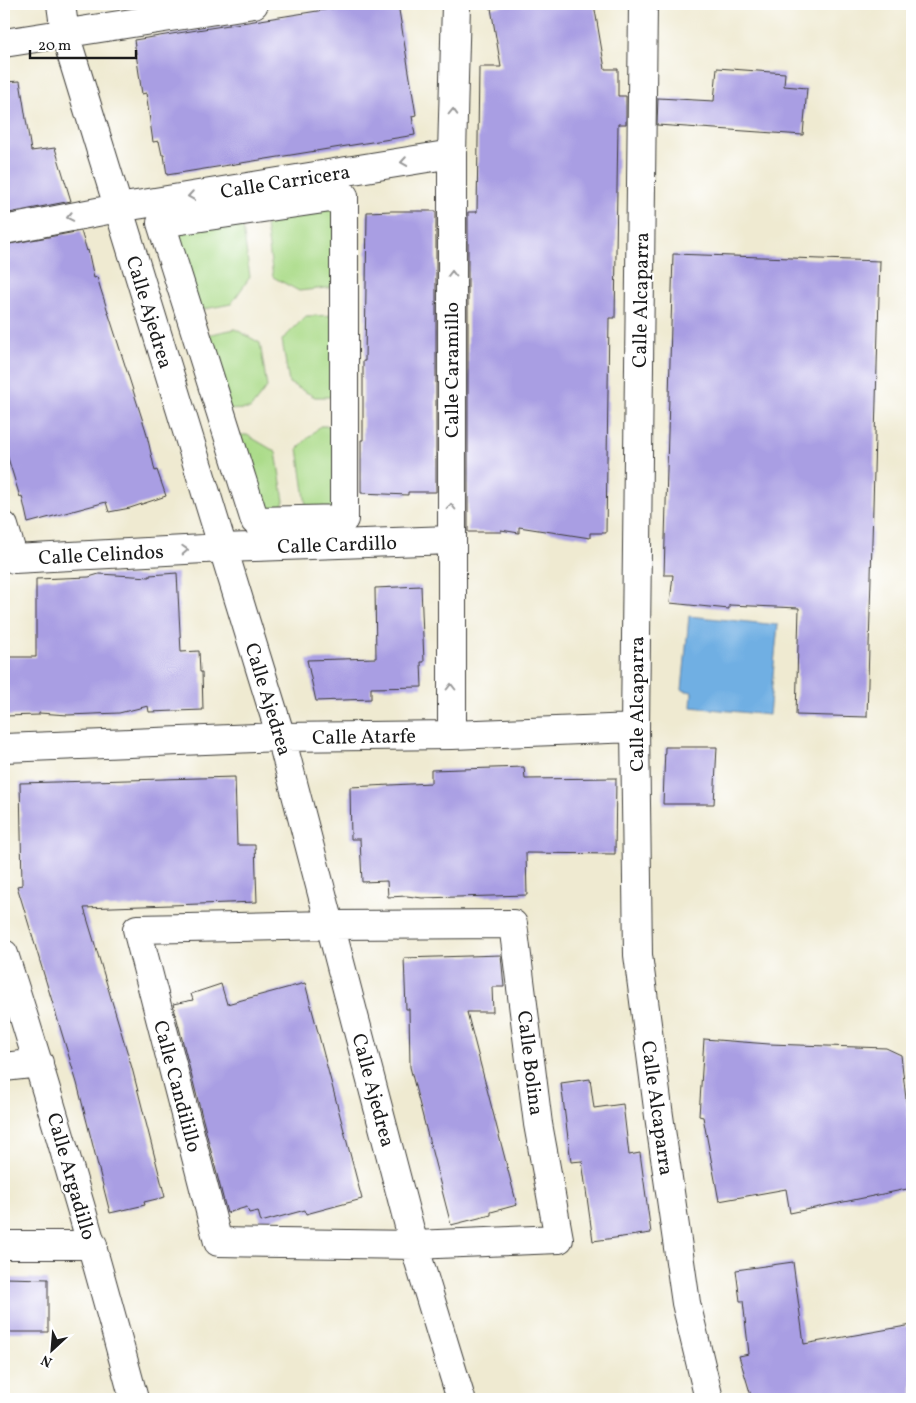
<svg xmlns="http://www.w3.org/2000/svg" width="916" height="1403" viewBox="0 0 916 1403" font-family="Vollkorn,serif">
	<style>
		.green { fill: #abdb89; stroke: #647c52 }
		.water { fill: #70afe3; stroke: #466680 }
		.building { fill: #a99ee3 }
		.lines { fill: none; stroke-linecap: round; stroke-linejoin: round }
		.street-casing { stroke: #3c3b37; stroke-width: 30 }
		.street { stroke: #fff; stroke-width: 28 }
		.oneway { stroke: #999 }
		.labels { text-anchor: middle; stroke-width: 4; stroke-linejoin: round; paint-order: stroke }
		.street-label { font-size: 20px; fill: #1c1c1c; stroke: #fff }
	</style>
	<rect width="100%" height="100%" fill="#fff"/>
	<filter id="ink" filterUnits="userSpaceOnUse"><feTurbulence type="fractalNoise" baseFrequency=".02" numOctaves="2"/><feDisplacementMap in="SourceGraphic" scale="10" xChannelSelector="R" yChannelSelector="G"/><feConvolveMatrix kernelMatrix="1 2 1 2 8 2 1 2 1" color-interpolation-filters="sRGB"/></filter>
	<filter id="wash" filterUnits="userSpaceOnUse"><feTurbulence type="fractalNoise" baseFrequency=".0096" numOctaves="4" result="noise"/><feDisplacementMap in="SourceGraphic" scale="20" xChannelSelector="R" yChannelSelector="G"/><feGaussianBlur stdDeviation="1.12" result="paint"/><feColorMatrix in="noise" values="0 0 0 0 0 0 0 0 0 0 0 0 0 0 0 0 0 1.4 0 .05"/><feComposite in="paint" operator="in"/></filter>
	<g filter="url(#wash)">
		<rect width="100%" height="100%" fill="#efead1"/>
		<path class="green" d="M344 196V286L299 291 273 277 266 226 285 205Z
			M221 215 243 228 250 277 231 304 189 312 161 223Z
			M344 315V397H315L289 383 282 340 306 316Z
			M235 329 260 343 267 387 250 409 220 410 197 337Z
			M320 426H344V519L306 506 298 448Z
			M228 435H247L276 452 284 501 274 521H255Z"/>
		<path class="water" d="M689 616 778 625 769 715 691 707 692 692 682 690Z"/>
		<g id="blocks">
			<path class="building" d="M348 4H398L416 115 412 116 415 135 167 175 164 155H162L159 141 153 142 146 93 142 94 134 40 349 6Z
				M513 4H594L605 69H618V96H626V124H618L615 318H609L606 533H590V538L519 527V533L501 530V532H468V212H477L479 67H501L491 8Z
				M717 68 785 73 784 86 807 88 803 135 657 125 658 98 714 101Z
				M20 81 31 151 55 148 71 201 4 214V82Z
				M392 211H436V492H408V495L361 493V440H363V361H365L367 212Z
				M81 231 87 251 88 250 94 278 97 277 101 290 146 431 155 471 157 470 166 496 130 508 109 512 106 502 28 523 22 496 20 497 4 445V245Z
				M673 254 880 261 867 717 796 715 799 608 729 605V609L670 603 673 575H664Z
				M177 573 181 652 199 651 200 672H202L203 710 149 712 148 706 119 713 68 715 39 713V715L4 716V657H36V579L89 577 99 574 150 577V575Z
				M421 586 424 662H421L422 687 371 688V699L316 701 307 660 376 658 375 588Z
				M665 747H717L714 804H663Z
				M524 767 525 779 616 778 615 854 526 853 527 895 422 898 407 896 388 897 387 881 362 882 360 839H351L350 787 431 783V770Z
				M235 777 237 845H255L257 902 84 908 132 1068 165 1197 144 1202 145 1205 110 1213 77 1083 17 886 22 885 20 783Z
				M501 955 504 987H492L493 1012H467L517 1205 491 1212V1215L451 1225 410 1067 409 1009H406L404 958Z
				M305 983 362 1199 306 1214 305 1210 261 1222 258 1211 249 1213 247 1207 227 1213 173 1004 193 1000 191 994 221 984 227 1004Z
				M704 1039 769 1044 886 1048 901 1055 912 1152V1188L790 1213 786 1189 719 1201 703 1117 699 1116Z
				M590 1079 594 1108 623 1104 629 1155 640 1153 651 1233 593 1241 582 1161 571 1162 561 1083Z
				M793 1262 804 1344 912 1325V1399H752L739 1356 749 1354 743 1301H740L736 1270Z
				M4 1278 48 1279V1332H4Z"/>
		</g>
	</g>
	<g filter="url(#ink)">
		<use href="#blocks" fill-opacity="0" stroke="#3c3b37" stroke-width="1"/>
		<g class="lines">
			<defs>
				<path id="street" d="M61 4 65 34 281 737 414 1245 461 1399
					M643 4 635 728 638 955 659 1116 686 1303 709 1399
					M4 43 254 4
					M344 196V519L255 521 161 223Z
					M4 230 118 208 452 154
					M4 526 14 559 223 548 451 540
					M452 735V154L456 4
					M4 748 281 737 452 735 635 728
					M513 924 538 1124 559 1239 414 1245 218 1242 137 929 331 925Z
					M4 954C51 1101 94 1250 134 1399
					M4 1067 39 1063
					M4 1245H93"/>
			</defs>
			<use href="#street" class="street-casing"/>
			<use href="#street" class="street"/>
		</g>
		<defs><path id="oneway-chevron" d="M-2-3.5L2.5 0L-2 3.5" fill="none" stroke-width="1.6" stroke-linecap="round" stroke-linejoin="round" transform="scale(1.25)"/></defs>
		<g class="oneway">
			<use href="#oneway-chevron" transform="translate(453 112) rotate(-88)"/>
			<use href="#oneway-chevron" transform="translate(404 162) rotate(171)"/>
			<use href="#oneway-chevron" transform="translate(191 196) rotate(171)"/>
			<use href="#oneway-chevron" transform="translate(70 217) rotate(169)"/>
			<use href="#oneway-chevron" transform="translate(452 274) rotate(-90)"/>
			<use href="#oneway-chevron" transform="translate(451 507) rotate(-90)"/>
			<use href="#oneway-chevron" transform="translate(185 550) rotate(-3)"/>
			<use href="#oneway-chevron" transform="translate(451 687) rotate(-90)"/>
		</g>
	</g>
	<g class="labels">
		<g class="street-label">
			<text transform="translate(285 181) rotate(-9)" y="7">Calle Carricera</text>
			<text transform="translate(640 300) rotate(-89)" y="7">Calle Alcaparra</text>
			<text transform="translate(150 312) rotate(73)" y="7">Calle Ajedrea</text>
			<text transform="translate(451 370) rotate(-90)" y="7">Calle Caramillo</text>
			<text transform="translate(337 544) rotate(-2)" y="7">Calle Cardillo</text>
			<text transform="translate(101 554) rotate(-3)" y="7">Calle Celindos</text>
			<text transform="translate(269 699) rotate(73)" y="7">Calle Ajedrea</text>
			<text transform="translate(636 704) rotate(-90)" y="7">Calle Alcaparra</text>
			<text transform="translate(364 736) rotate(-1)" y="7">Calle Atarfe</text>
			<text transform="translate(531 1063) rotate(83)" y="7">Calle Bolina</text>
			<text transform="translate(178 1086) rotate(75)" y="7">Calle Candilillo</text>
			<text transform="translate(374 1090) rotate(75)" y="7">Calle Ajedrea</text>
			<text transform="translate(658 1108) rotate(82)" y="7">Calle Alcaparra</text>
			<text transform="translate(72 1176) rotate(74)" y="7">Calle Argadillo</text>
		</g>
	</g>
	<rect width="916" height="1403" fill="none" stroke="#fff" stroke-width="20"/>
	<g transform="translate(52 1350) rotate(206)" stroke="#ffffff" stroke-width="4" paint-order="stroke">
	<path d="M0-4L9 19L0 12L-9 19Z" fill="#1c1c1c"/>
	<text y="-8" font-size="14" font-weight="bold" text-anchor="middle" fill="#1c1c1c">N</text>
	</g>
	<path d="M30 50v8h106v-8" fill="none" stroke="#1c1c1c" stroke-width="2.5"/>
	<text x="38" y="50" font-size="15" fill="#1c1c1c" stroke="#ffffff" stroke-width="4" paint-order="stroke">20 m</text>
</svg>
